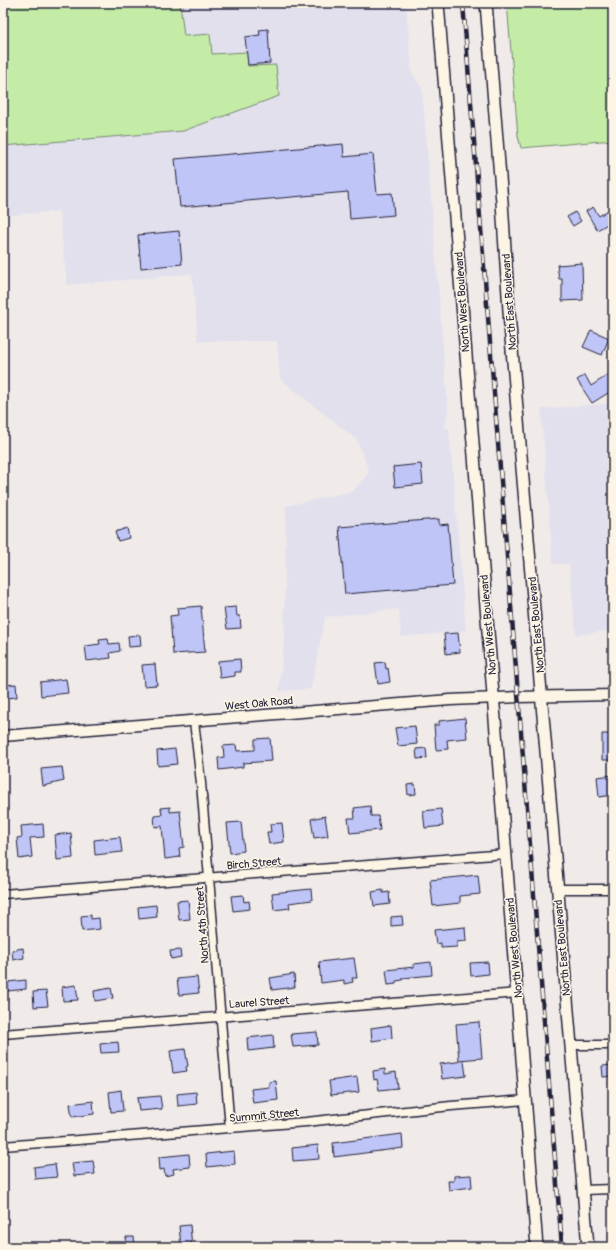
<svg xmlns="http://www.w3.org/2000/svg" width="616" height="1250" viewBox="0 0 616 1250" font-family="Pangolin,sans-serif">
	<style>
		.built { fill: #e2e0ed }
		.green { fill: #c4eca7; stroke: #738771 }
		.building { fill: #c0c5f7; stroke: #22223b }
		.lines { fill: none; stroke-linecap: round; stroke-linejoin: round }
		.minor-casing { stroke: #22223b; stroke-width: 11 }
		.tertiary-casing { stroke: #22223b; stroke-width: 13 }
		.secondary-casing { stroke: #22223b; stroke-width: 14 }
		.minor { stroke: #fcf5e5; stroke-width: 8 }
		.tertiary { stroke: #fcf5e5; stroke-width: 10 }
		.secondary { stroke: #fcf5e5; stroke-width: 11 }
		.rail-casing { stroke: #22223b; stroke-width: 4.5 }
		.rail { stroke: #fcf5e5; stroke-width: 3; stroke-dasharray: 9; stroke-linecap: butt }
		.labels { text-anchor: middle; stroke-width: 3; stroke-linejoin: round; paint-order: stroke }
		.street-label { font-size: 11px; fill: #22223b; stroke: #fcf5e5 }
	</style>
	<rect width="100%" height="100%" fill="#f0ebe9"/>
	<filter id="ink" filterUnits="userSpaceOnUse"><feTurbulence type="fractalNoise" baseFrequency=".025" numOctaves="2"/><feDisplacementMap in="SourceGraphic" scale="8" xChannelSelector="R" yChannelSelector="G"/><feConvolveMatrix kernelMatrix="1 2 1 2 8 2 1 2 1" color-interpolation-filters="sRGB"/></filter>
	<g filter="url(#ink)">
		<path class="built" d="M180 3H406L412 73 422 88 448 408 445 429 449 428 466 631 401 637 399 609 325 617 311 689 279 691 284 639 286 506 353 491 369 472 357 440 280 379 277 341H198L192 274 67 285 59 211 3 216V146L183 131 248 66 247 52 212 55 210 34 184 37Z
			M613 403V630L576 635 569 564H553L541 409Z"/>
		<path class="green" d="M3 3H180L184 36 210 34 212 54 247 52 248 66 276 65 279 96 183 131 3 146Z
			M507 3H613V140L521 148 518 136Z"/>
		<path class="building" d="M268 29 270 63 248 65 245 37 260 35 259 30Z
			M343 144 344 157 373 154 377 194 392 193 394 215 350 219 348 192 180 207 175 159Z
			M593 207 599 216 613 207V221L597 230 586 211Z
			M575 212 581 221 573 226 567 217Z
			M179 231 182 264 141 268 138 235Z
			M582 263 583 300 562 301V279H559L557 265Z
			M591 330 609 338 602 355 583 347Z
			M585 375 591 386 608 375 613 383V390L592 403 577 380Z
			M421 464 423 484 395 487 393 467Z
			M439 519V525L448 524 453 585 345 594 339 527Z
			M127 528 129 538 118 541 115 532Z
			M201 606 205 652 173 654 170 616 178 615 177 608Z
			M236 607 237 616H240L241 628 227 629 224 608Z
			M458 633 460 652 446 654 444 634Z
			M140 635 141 646 129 647 128 636Z
			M108 639 109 644 119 643 120 651 110 653 111 658 87 661 85 646 100 644 99 640Z
			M240 659 241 672H235V676L220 678 218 661Z
			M385 662 386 669 388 668 390 682 378 684 375 663Z
			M155 664 157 685 144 686 142 665Z
			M66 679 68 693 41 696 40 682Z
			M16 684 17 697 6 698 5 685Z
			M465 718 467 738 447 740 448 749 436 750 434 725H439V721Z
			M415 726 417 744 398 746 395 728Z
			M602 734H613V760H602Z
			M270 738 272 761 243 763V767L219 770 218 758 224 757 223 746 236 745 237 751 255 750V739Z
			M426 748 427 758 417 759 416 749Z
			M175 749 177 764 158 766 157 751Z
			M62 767 64 781 43 786 41 769Z
			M613 775V795L599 797 597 777Z
			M415 784 416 794 408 795 407 785Z
			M370 806 371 816H378L380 830 350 833 348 818H355L354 808Z
			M170 807V812L180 811 184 847 179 848 180 857 165 859 162 826 155 827 154 816 162 815 161 808Z
			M441 809 443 826 425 828 423 811Z
			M325 816 328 836 314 838 311 819Z
			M241 822 244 851 230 853 227 823Z
			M282 823 284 842 269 844 267 832H271L270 824Z
			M43 824 44 837 30 838 32 857 19 859 17 838 22 837 21 826Z
			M71 833 73 858 57 860 55 835Z
			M120 837 122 852 95 855 94 840Z
			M478 875 480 894 460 896V903L433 906 430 880Z
			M311 889 312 900 289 903 290 908 274 910 272 893Z
			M383 890V893L389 892 390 904 374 906 372 892Z
			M243 895 244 902 249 901 250 909 233 911 231 896Z
			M188 900 190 919 179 920 177 901Z
			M156 905 157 917 139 919 138 907Z
			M91 915V919L99 918 100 929 82 931 81 916Z
			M402 916 403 925 391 926V917Z
			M465 927 466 941 457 942V947L441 948V943L436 944 434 930Z
			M23 948 24 958 13 960 12 950Z
			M180 950 181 957 171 959 170 951Z
			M354 958 357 978H352L353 982 344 984V980L321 983 319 962Z
			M431 962 432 975 403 978V980L396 981V984L388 985 386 970 414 967V964Z
			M488 962 489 974 471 976 470 963Z
			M294 974 295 987 272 990 270 978Z
			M197 977 199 993 179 995 177 979Z
			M26 980V989L8 991V982Z
			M76 985 78 1000 63 1001 62 987Z
			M111 988 113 998 95 1001 94 991Z
			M46 991 48 1006 34 1007 33 992Z
			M479 1022 482 1058 459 1060 456 1024Z
			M391 1025 392 1038 372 1041 371 1028Z
			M317 1032 318 1045 293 1047 291 1034Z
			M273 1035 274 1048 248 1051 247 1038Z
			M118 1042 119 1052 101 1053 100 1044Z
			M185 1049 188 1066 186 1067 187 1071 173 1073 170 1051Z
			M464 1061 466 1076 442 1079 440 1064Z
			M613 1065V1076L603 1077 602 1066Z
			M385 1069V1074L396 1072 398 1088 379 1090 377 1079 374 1080 373 1071Z
			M357 1077 359 1092 331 1095 329 1081Z
			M276 1081 278 1100 253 1103 251 1089 269 1087V1082Z
			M121 1090 123 1111 111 1112 109 1092Z
			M196 1092 197 1104 178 1106 177 1094Z
			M160 1096 162 1109 139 1111 137 1098Z
			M93 1101 94 1114 72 1117 70 1104Z
			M402 1134 403 1148 334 1157 333 1143Z
			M318 1145 319 1159 293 1161 292 1148Z
			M234 1151 235 1164 207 1167 206 1154Z
			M189 1154 190 1167 173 1169 174 1174 165 1176 164 1169 160 1170 159 1157Z
			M93 1161 95 1174 74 1176 72 1163Z
			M55 1164 57 1177 35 1179 34 1167Z
			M471 1175 472 1187 449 1190 448 1181H454V1176Z
			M190 1225 192 1247H181L179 1226Z
			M126 1237H134L135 1247H127Z"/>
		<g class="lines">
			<defs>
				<path id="minor" d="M194 721 201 783 230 1128
					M557 889H613
					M3 894 506 854
					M3 1034 517 993
					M571 1045H613
					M3 1146 306 1122 451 1106 526 1100
					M583 1190 613 1189"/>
				<path id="tertiary" d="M3 736 450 700 518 697 613 695"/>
				<path id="secondary" d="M438 3 537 1247
					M486 3 502 202 510 326 588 1247"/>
			</defs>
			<use href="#minor" class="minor-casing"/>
			<use href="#tertiary" class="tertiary-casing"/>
			<use href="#secondary" class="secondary-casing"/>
			<use href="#minor" class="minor"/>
			<use href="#tertiary" class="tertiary"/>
			<use href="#secondary" class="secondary"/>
			<defs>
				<path id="rail" d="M463 3 562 1247"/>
			</defs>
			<use href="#rail" class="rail-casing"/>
			<use href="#rail" class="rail"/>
		</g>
	</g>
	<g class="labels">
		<g class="street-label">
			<text transform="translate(462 302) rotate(-94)" y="4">North West Boulevard</text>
			<text transform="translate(509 302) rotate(-94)" y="4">North East Boulevard</text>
			<text transform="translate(488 625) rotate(-95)" y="4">North West Boulevard</text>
			<text transform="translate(536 625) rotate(-95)" y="4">North East Boulevard</text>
			<text transform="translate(259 703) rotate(-5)" y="4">West Oak Road</text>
			<text transform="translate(254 863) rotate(-5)" y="4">Birch Street</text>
			<text transform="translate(202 925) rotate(-94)" y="4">North 4th Street</text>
			<text transform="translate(514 948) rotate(-95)" y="4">North West Boulevard</text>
			<text transform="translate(562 948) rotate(-95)" y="4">North East Boulevard</text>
			<text transform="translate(259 1002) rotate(-4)" y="4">Laurel Street</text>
			<text transform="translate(264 1115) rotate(-5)" y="4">Summit Street</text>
		</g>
	</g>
	<rect width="616" height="1250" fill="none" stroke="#fcf5e5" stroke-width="16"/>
	<rect x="8" y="8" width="600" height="1234" fill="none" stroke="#22223b" stroke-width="1.5" filter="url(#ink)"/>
</svg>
